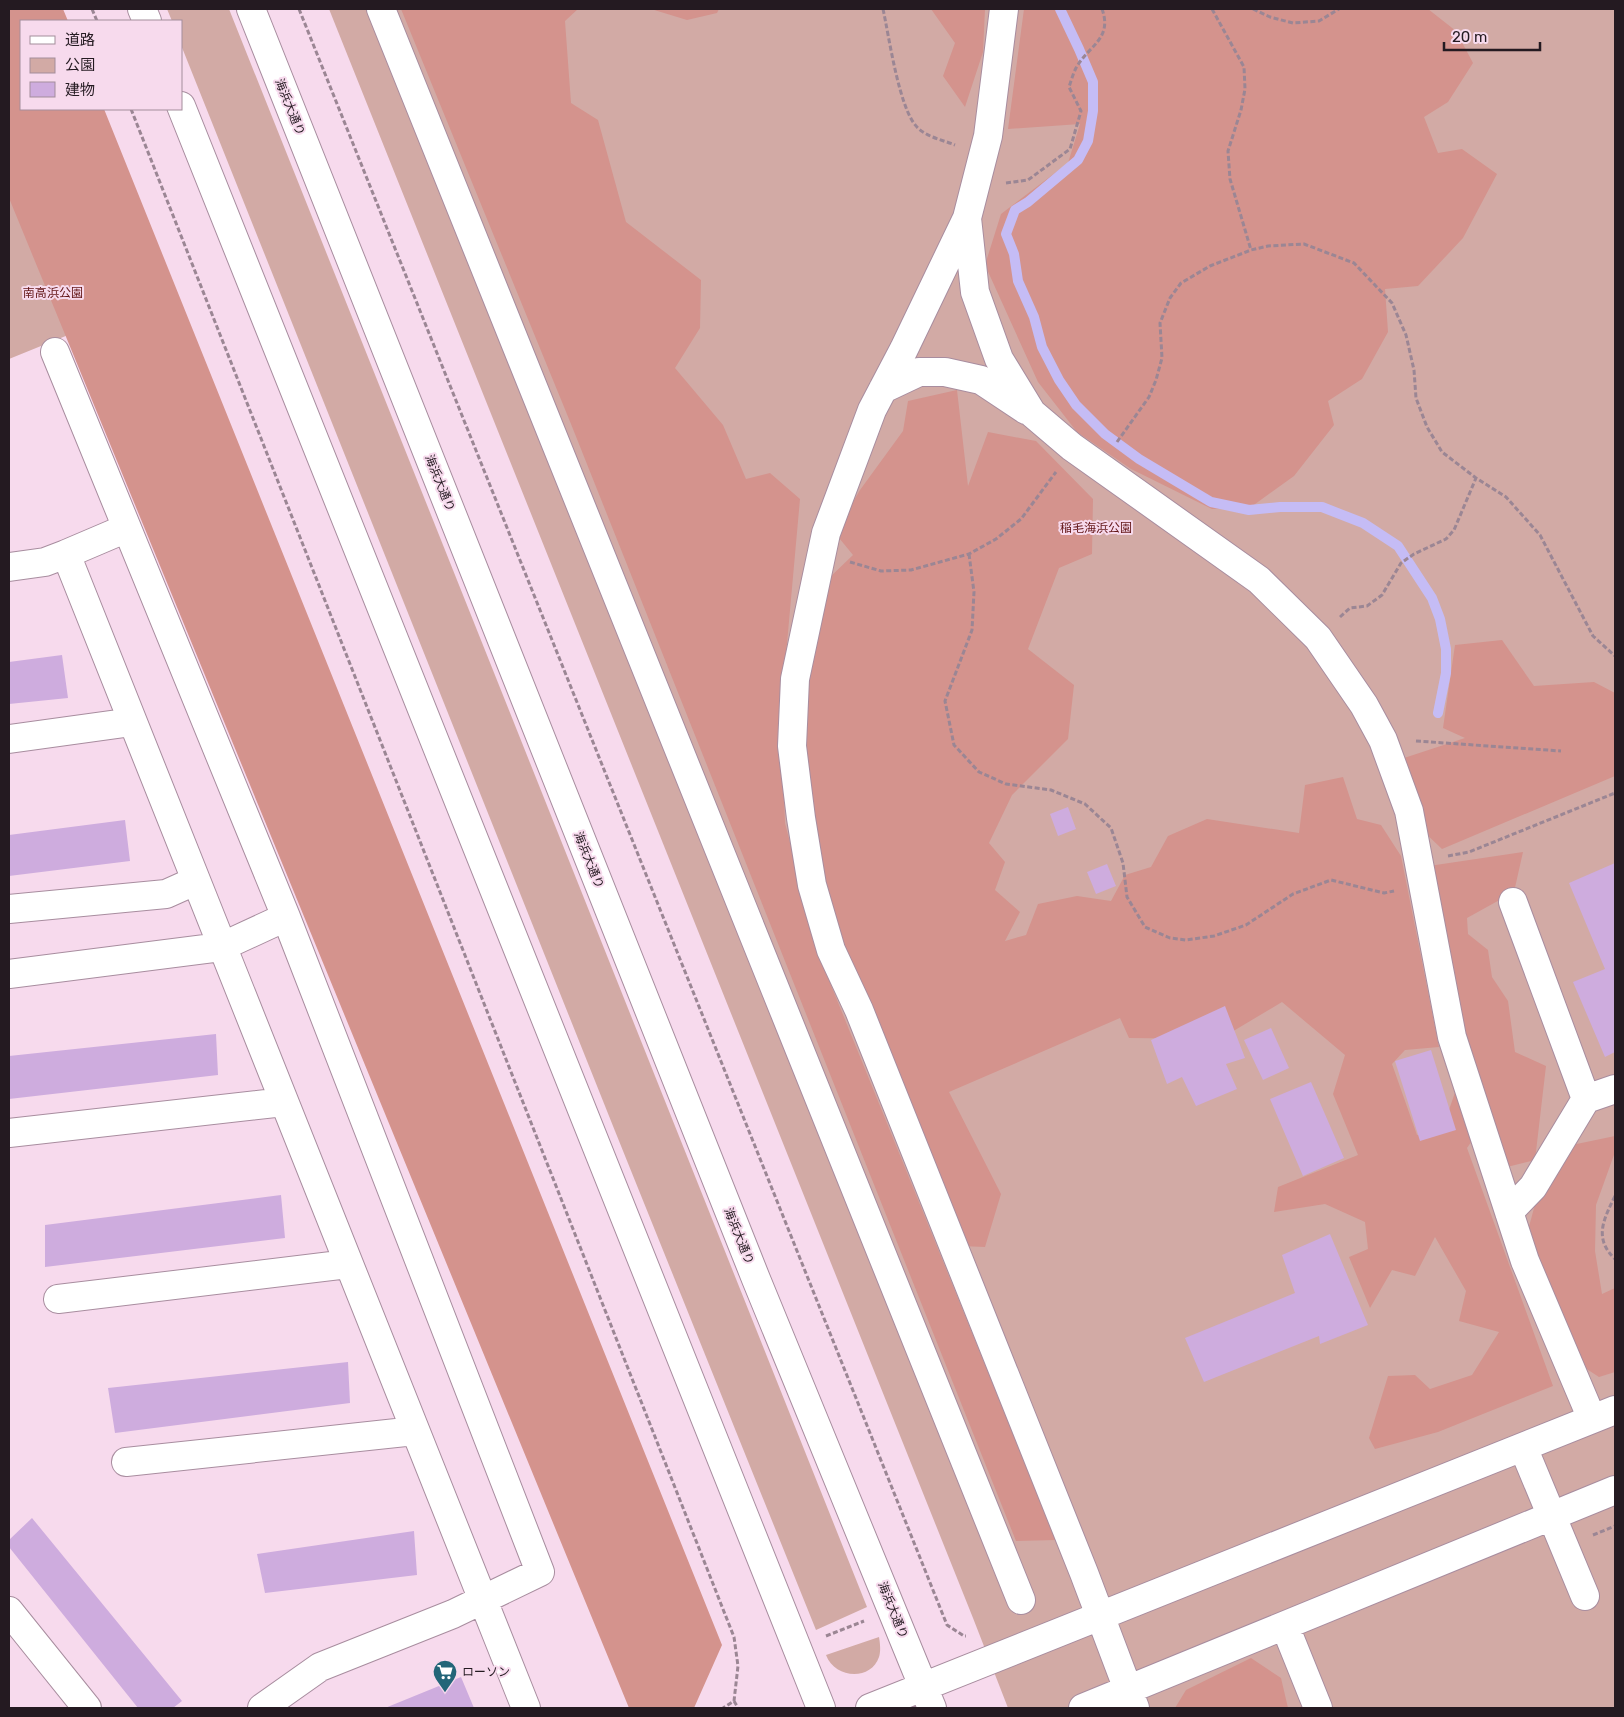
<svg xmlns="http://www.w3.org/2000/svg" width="1624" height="1717" viewBox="0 0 1624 1717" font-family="Rubik,'Noto Sans JP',sans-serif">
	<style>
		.green { fill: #d2aaa5 }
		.forest { fill: #d4938d }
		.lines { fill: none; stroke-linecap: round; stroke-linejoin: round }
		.stream { stroke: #c5bcf5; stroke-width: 10 }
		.building { fill: #ceacde }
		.minor-casing { stroke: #a88d9f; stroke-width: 30 }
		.path { stroke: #9b8694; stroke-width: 3; stroke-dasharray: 5 2.5; stroke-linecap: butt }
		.minor { stroke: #fff; stroke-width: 28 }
		.labels { text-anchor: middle; stroke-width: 4; stroke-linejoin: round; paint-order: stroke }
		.street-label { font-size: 12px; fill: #241a21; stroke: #f7daed }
		.park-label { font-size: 12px; fill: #611415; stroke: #f7daed }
		.poi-label { font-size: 12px; fill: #241a21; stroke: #f7daed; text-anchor: start }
	</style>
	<rect width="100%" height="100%" fill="#f7daed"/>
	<path class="green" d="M167 9H229L867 1607 816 1630 615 1131 181 45V21H172Z
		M329 9H1615V1708H1008L973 1618Z
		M9 68 21 109 110 318 9 359Z
		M879 1637C880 1643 881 1651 879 1657 871 1681 835 1679 826 1655Z"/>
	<path class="forest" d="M9 9H63L68 21H21V109H104L722 1645 694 1708H629L9 198Z
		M401 9H578L565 21 571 103 598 120 626 222 701 280 700 328 675 368 723 425 746 479 770 473 800 499 781 710 785 823 818 953 1056 1540 1016 1541 571 424Z
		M651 9H719L717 13 687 20Z
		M931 9H985L983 52 965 107 943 76 955 43Z
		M1024 9H1428L1456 31 1473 63 1448 102 1424 117 1438 153 1462 149 1497 174 1463 238 1418 286 1385 289 1388 332 1362 379 1328 401 1334 425 1294 476 1251 507 1212 509 1131 469 1077 432 1038 382 985 265 1001 214 1068 163 1080 124 1008 129Z
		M957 390 968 486 988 432 1036 441 1093 499 1092 554 1059 568 1028 649 1074 685 1068 739 1012 795 989 843 1005 862 995 890 1020 912 1005 941 1026 935 1038 904 1077 896 1111 901 1125 875 1151 867 1168 836 1207 819 1299 833 1305 785 1343 777 1357 819 1381 825 1401 856 1439 1047 1405 1050 1392 1064 1417 1135 1441 1133 1469 1052 1429 866 1523 852 1514 892 1467 918 1468 934 1488 950 1492 977 1508 1001 1515 1052 1546 1066 1535 1160 1503 1168 1485 1122 1467 1148 1553 1386 1438 1432 1375 1449 1369 1438 1388 1376 1415 1375 1430 1389 1472 1375 1499 1332 1459 1321 1466 1291 1435 1237 1415 1276 1392 1270 1370 1308 1349 1257 1368 1249 1365 1222 1325 1204 1274 1212 1278 1187 1358 1155 1333 1094 1345 1055 1282 1002 1220 1039 1129 1038 1120 1018 949 1092 1001 1194 985 1247 961 1246 844 947 813 844 803 685 827 580 853 555 835 533 860 490 903 431 908 401Z
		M1502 640 1534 686 1594 682 1615 693V776L1442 849 1399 808 1401 759 1465 738 1443 728 1455 645Z
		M1615 1136V1152L1596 1205 1595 1251 1602 1294 1615 1288V1372L1599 1377 1576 1362 1524 1245 1543 1175 1567 1146Z
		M1251 1658 1281 1678 1288 1708H1175L1186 1690Z"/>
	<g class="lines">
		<path class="stream" d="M1060 9 1079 49 1093 82V111L1088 141 1078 160 1028 202 1015 210 1006 234 1014 254 1018 281 1034 317 1042 347 1059 380 1076 405 1105 434 1139 459 1211 502 1249 510 1280 507H1322L1363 523 1398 546 1432 598 1440 619 1446 649V673L1438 713"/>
	</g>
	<path class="building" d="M62 655 68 698 9 704V662Z
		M1068 807 1076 829 1058 836 1050 814Z
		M125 820 130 861 9 876V835Z
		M1615 863V1052L1605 1057 1573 982 1605 969 1569 883Z
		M1107 864 1116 886 1096 894 1087 872Z
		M1225 1006 1245 1058 1226 1064 1237 1089 1196 1106 1182 1077 1167 1084 1151 1040Z
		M1271 1028 1289 1068 1263 1080 1244 1040Z
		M216 1034 218 1075 9 1099V1056Z
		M1431 1050 1456 1130 1420 1141 1395 1061Z
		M1311 1082 1344 1158 1303 1176 1270 1099Z
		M281 1195 285 1238 45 1267V1225Z
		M1330 1234 1368 1325 1320 1344 1319 1336 1204 1382 1185 1338 1295 1293 1282 1255Z
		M348 1362 350 1403 115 1433 108 1388Z
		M32 1518 182 1701 173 1708H138L9 1547V1540Z
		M414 1531 417 1575 265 1593 257 1554Z
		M461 1677 474 1708H385Z"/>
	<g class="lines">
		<defs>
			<path id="minor" d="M142 9 147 21
				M251 9 756 1279 932 1708
				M381 9 1021 1600
				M1004 9 988 136 967 218 904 349 872 410 826 533 795 679 792 746 801 818 812 885 831 950 859 1010 1084 1573 1135 1708
				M181 106 821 1708
				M967 218 975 292 999 359 1032 413 1072 447 1259 580 1318 638 1364 705 1383 740 1409 811 1452 1037 1525 1261 1592 1419
				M55 352 286 917 540 1572 453 1614 320 1667 262 1708
				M883 389 919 372H945L981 380 1026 410
				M127 528 66 554 526 1708
				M9 567 45 562 66 554
				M9 739 132 722
				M9 909 166 894 195 881
				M9 974 221 947 286 917
				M1586 1099 1615 1089
				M9 1133 284 1102
				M1509 1212 1533 1187 1586 1099 1513 902
				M58 1299 348 1264
				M1523 1447 1585 1596
				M126 1462 415 1431
				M9 1611 87 1708
				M1285 1626 1318 1708
				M870 1708 1615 1410
				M1083 1708 1615 1490"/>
		</defs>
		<use href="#minor" class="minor-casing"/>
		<path class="path" d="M92 9 97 21
			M299 9 947 1625 964 1636H966
			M883 9C889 36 899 109 917 127 926 137 943 140 955 145
			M1212 9 1244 67 1245 89 1241 110 1228 151 1230 179 1251 250
			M1253 9 1270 17 1293 23 1319 21 1339 9
			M131 109 734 1637 738 1666 734 1701 723 1708
			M1006 183 1028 180 1070 149 1081 111 1069 87C1071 81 1073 74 1076 68 1088 46 1113 39 1102 9
			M1117 442 1149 397 1156 380 1162 358 1160 323 1170 298 1181 283 1210 266 1251 250 1268 246 1304 244 1354 263 1392 303 1406 335 1414 370 1416 398 1427 427 1442 452 1476 478 1506 497 1540 535 1593 636 1615 656
			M969 554 974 592 972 630 945 701 954 745 979 772 1006 784 1051 790 1085 804 1111 828 1123 863 1127 897 1145 927 1170 938 1186 940 1214 936 1246 925 1293 894 1331 880 1384 893 1394 891
			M850 562 881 571 911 570 969 554 996 539 1021 519 1056 472
			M1340 617 1350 608 1367 606 1382 595 1401 563 1414 554 1446 539 1454 530 1476 478
			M1416 741 1561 751
			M1448 856 1469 852 1615 793
			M1615 1196C1604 1219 1593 1238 1615 1259
			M1593 1535 1615 1526
			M826 1636 864 1621
			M734 1701 738 1708"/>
		<use href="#minor" class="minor"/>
	</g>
	<defs>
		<symbol id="supermarket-pin" viewBox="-11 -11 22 30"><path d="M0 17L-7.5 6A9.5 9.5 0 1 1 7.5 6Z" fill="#236578" stroke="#f7daed"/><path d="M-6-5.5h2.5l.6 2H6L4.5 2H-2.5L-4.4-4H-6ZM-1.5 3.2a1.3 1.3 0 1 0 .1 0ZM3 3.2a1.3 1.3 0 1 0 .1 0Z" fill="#fff"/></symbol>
	</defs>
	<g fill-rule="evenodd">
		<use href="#supermarket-pin" x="431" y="1658" width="28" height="38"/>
	</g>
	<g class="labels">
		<g class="street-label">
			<text transform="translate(290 107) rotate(68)" y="4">海浜大通り</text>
			<text transform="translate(440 483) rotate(68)" y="4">海浜大通り</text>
			<text transform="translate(589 860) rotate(68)" y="4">海浜大通り</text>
			<text transform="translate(739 1236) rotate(68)" y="4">海浜大通り</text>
			<text transform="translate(893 1610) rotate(68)" y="4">海浜大通り</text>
		</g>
		<g class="park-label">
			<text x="53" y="297">南高浜公園</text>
			<text x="1096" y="532">稲毛海浜公園</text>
		</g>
		<g class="poi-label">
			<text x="462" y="1676">ローソン</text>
		</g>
	</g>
	<rect width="1624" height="1717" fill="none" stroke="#241a21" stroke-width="20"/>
	<rect x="20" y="20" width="162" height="90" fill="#f7daed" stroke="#a38d9b"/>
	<rect x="30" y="36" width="25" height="8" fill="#ffffff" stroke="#a38d9b"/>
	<text x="65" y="45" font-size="15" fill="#241a21">道路</text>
	<rect x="30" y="58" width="25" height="15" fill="#d2aaa5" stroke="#a38d9b"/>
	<text x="65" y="70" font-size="15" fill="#241a21">公園</text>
	<rect x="30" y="82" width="25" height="15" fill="#ceacde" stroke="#a38d9b"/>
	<text x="65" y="95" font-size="15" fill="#241a21">建物</text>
	<path d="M1444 42v8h96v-8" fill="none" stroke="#241a21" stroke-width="2.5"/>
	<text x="1452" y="42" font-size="15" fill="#241a21" stroke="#f7daed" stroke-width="4" paint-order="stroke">20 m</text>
</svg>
